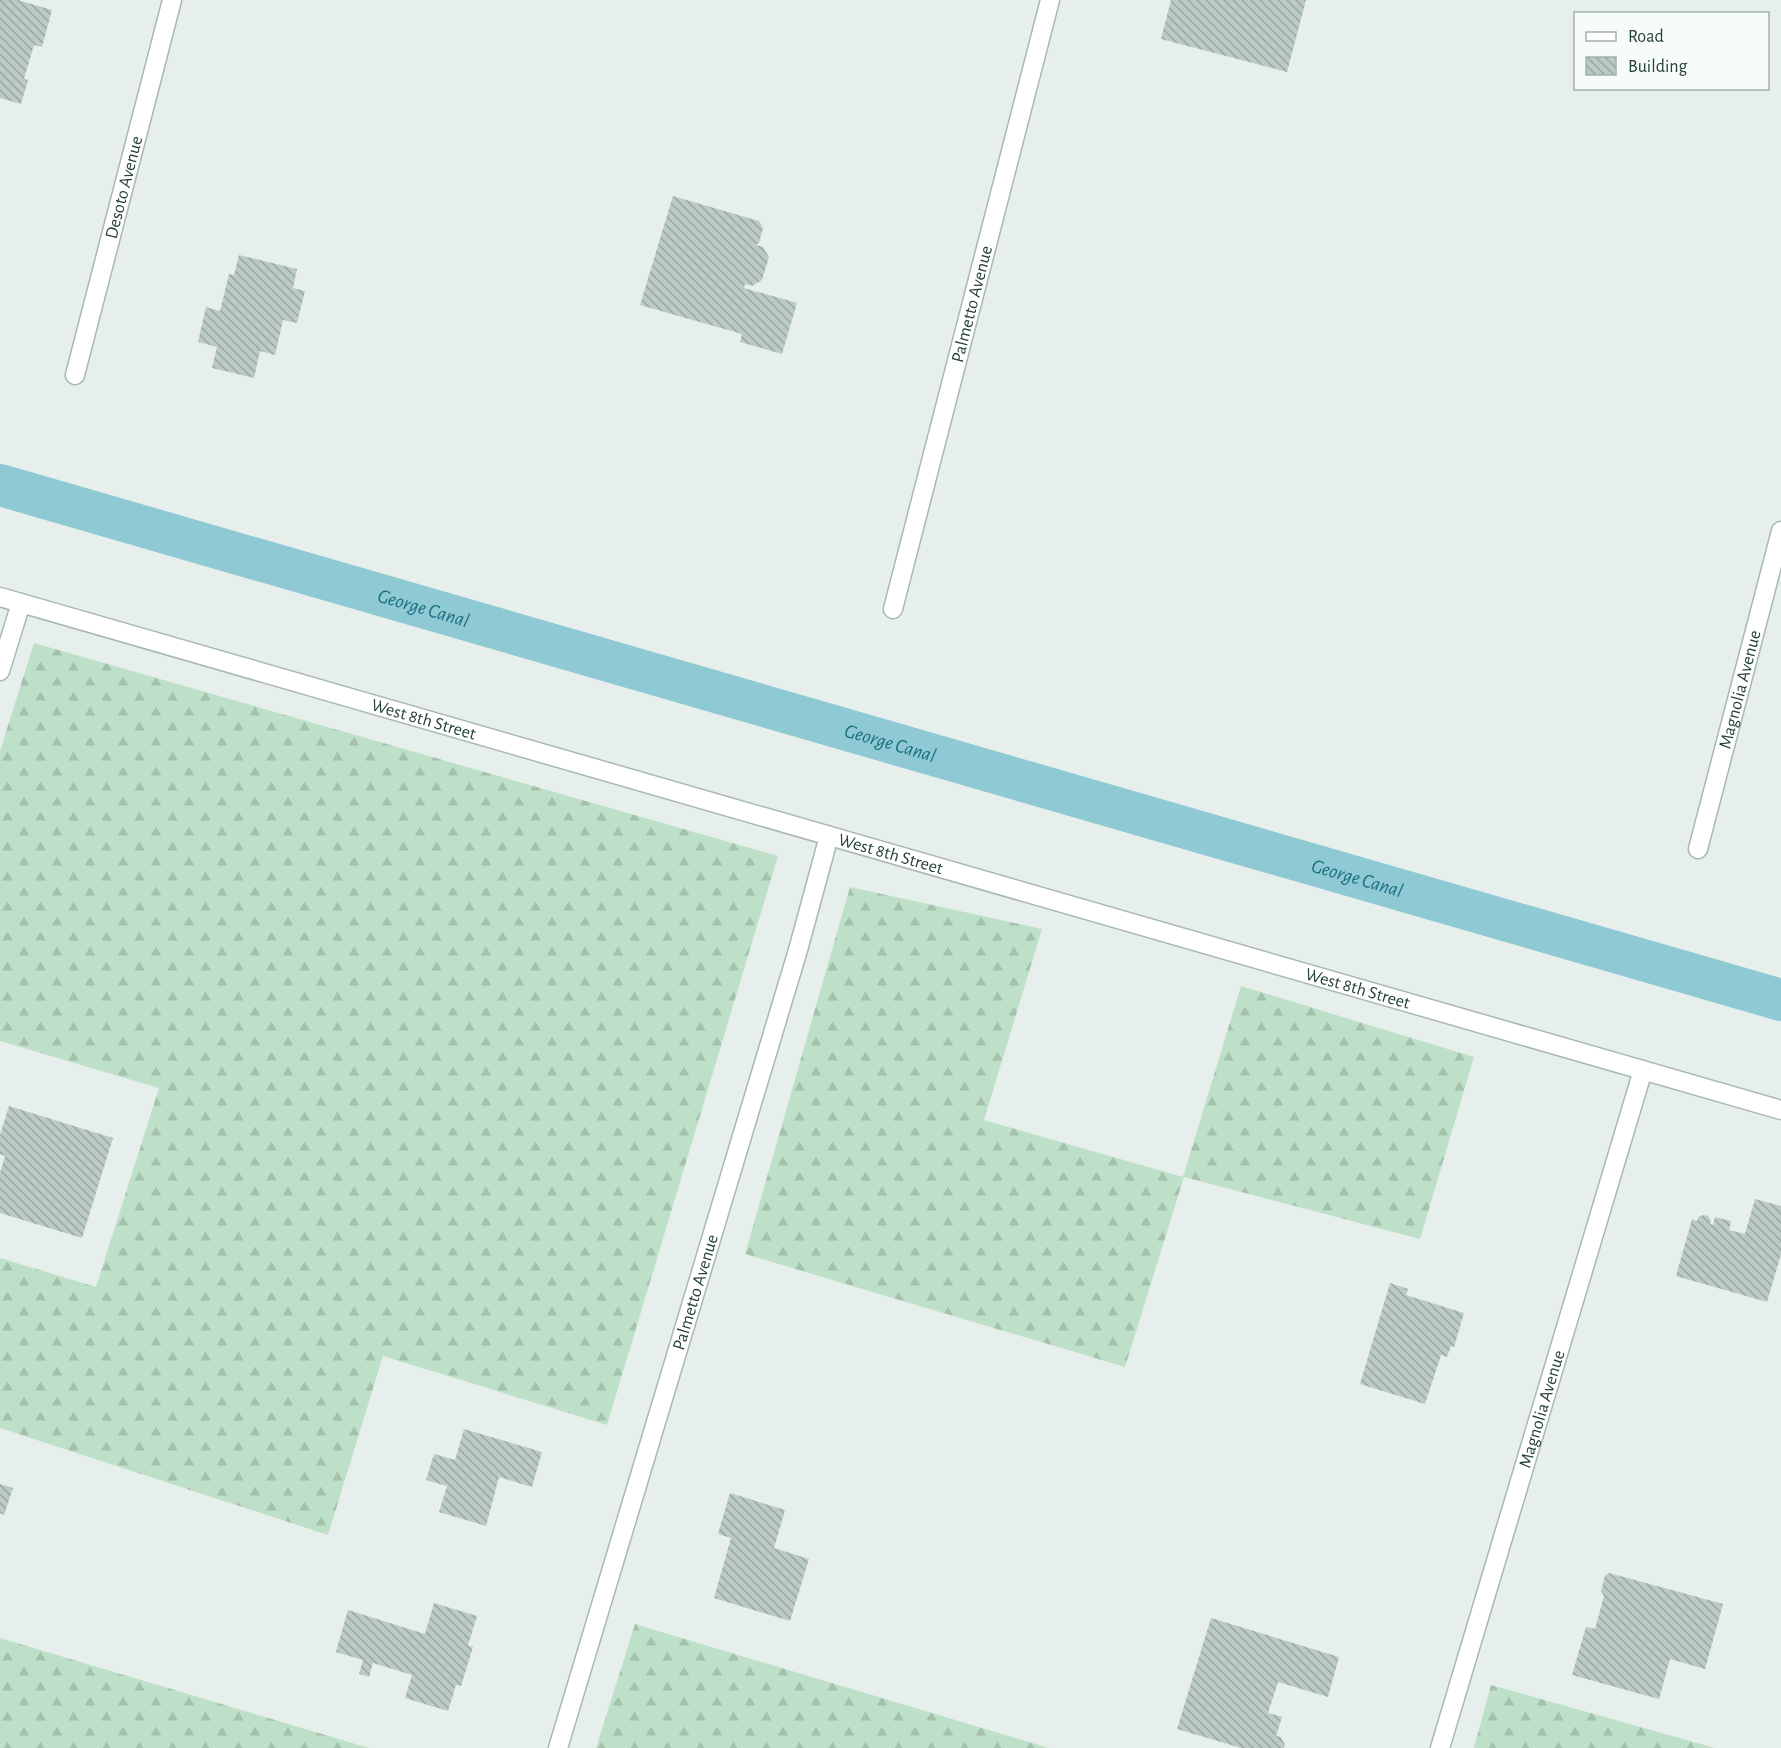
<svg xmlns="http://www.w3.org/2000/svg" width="1781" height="1748" viewBox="0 0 1781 1748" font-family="'Alegreya Sans',sans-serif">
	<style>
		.forest { fill: url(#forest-firs) }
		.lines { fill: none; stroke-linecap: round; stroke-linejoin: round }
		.canal { stroke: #8ec9d4; stroke-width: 42 }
		.building { fill: url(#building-back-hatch) }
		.minor-casing { stroke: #a8b8b2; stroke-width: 21 }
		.minor { stroke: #fff; stroke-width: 18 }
		.labels { text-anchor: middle; stroke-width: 4.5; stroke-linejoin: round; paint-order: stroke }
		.street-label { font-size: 18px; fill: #24423a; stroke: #f7fbf9 }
		.water-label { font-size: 20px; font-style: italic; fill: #1c6f80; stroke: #f7fbf9 }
	</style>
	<defs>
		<pattern id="forest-firs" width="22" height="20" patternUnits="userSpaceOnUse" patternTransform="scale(1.5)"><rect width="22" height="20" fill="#bfe0c8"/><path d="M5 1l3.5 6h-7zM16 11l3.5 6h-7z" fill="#a4c1ad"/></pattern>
		<pattern id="building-back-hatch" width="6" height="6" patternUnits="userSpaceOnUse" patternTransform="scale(1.5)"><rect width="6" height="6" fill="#bbcac4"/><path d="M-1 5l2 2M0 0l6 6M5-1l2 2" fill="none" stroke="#98a6a0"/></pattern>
	</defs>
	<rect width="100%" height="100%" fill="#e6efeb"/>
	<path class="forest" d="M34 643 778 856 607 1425 383 1356 328 1535 0 1428V1258L96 1287 159 1088 0 1041V751Z
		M850 887 1042 929 984 1120 1183 1177 1241 986 1474 1057 1420 1239 1184 1177 1125 1367 745 1254Z
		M635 1624 1049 1748H596Z
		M0 1638 369 1748H0Z
		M1491 1685 1715 1748H1474Z"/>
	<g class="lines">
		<path class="canal" id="s1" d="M0 485 1781 1000"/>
	</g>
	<path class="building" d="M0 0H18L52 10 42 47 34 45 24 79 28 80 21 104 0 98Z
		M1171 0H1306L1287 72 1161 39Z
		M673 196 759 221 763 228 759 243 756 245 763 247 769 257 762 280 752 286 745 284 744 288 797 303 782 354 740 342 742 334 640 305Z
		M239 255 297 269 293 288 305 291 297 323 283 320 275 355 260 351 254 378 212 368 217 347 198 342 206 307 220 311 229 274 234 275Z
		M9 1106 113 1138 82 1238 0 1213V1173L5 1156 0 1154V1135Z
		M1755 1199 1781 1206V1254L1767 1302 1676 1276 1692 1219 1697 1221 1698 1217 1703 1215 1708 1216 1711 1221 1710 1224 1713 1225 1715 1217 1731 1221 1729 1230 1745 1234Z
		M1390 1283 1408 1289 1406 1295 1464 1313 1454 1347 1451 1346 1447 1357 1441 1355 1425 1404 1360 1384Z
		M464 1429 542 1452 532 1487 499 1477 486 1526 439 1512 447 1486 426 1480 434 1454 455 1460Z
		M0 1484 13 1488 4 1515 0 1513Z
		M730 1493 785 1510 774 1548 809 1559 790 1621 714 1598 731 1538 718 1534Z
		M1609 1573 1723 1604 1705 1669 1670 1659 1659 1699 1572 1675 1586 1627 1595 1629 1604 1596 1601 1591 1605 1576Z
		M434 1603 477 1616 468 1645 473 1647 461 1686 456 1685 448 1711 405 1698 412 1675 373 1663 369 1677 359 1674 363 1660 336 1652 348 1610 425 1634Z
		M1211 1618 1339 1657 1328 1697 1278 1682 1268 1713 1282 1717 1276 1736 1281 1737 1285 1745 1284 1748H1241L1177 1729Z"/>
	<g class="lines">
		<defs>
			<g id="minor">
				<path id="s2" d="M75 375 172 0"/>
				<path id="s3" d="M0 597 1781 1110"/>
				<path id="s4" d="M893 609 1050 0"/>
				<path d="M0 671 21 603"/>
				<path id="s5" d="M1698 849 1781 531"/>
				<path id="s6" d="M558 1748 798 950 829 836"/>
				<path id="s7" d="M1440 1748 1643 1070"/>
			</g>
		</defs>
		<use href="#minor" class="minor-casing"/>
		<use href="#minor" class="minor"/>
	</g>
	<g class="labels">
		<g class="street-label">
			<text dy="6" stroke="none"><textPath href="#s2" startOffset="194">Desoto Avenue</textPath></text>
			<text dy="6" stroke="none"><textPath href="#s4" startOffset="315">Palmetto Avenue</textPath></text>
			<text dy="6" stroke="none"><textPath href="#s5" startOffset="165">Magnolia Avenue</textPath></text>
			<text dy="6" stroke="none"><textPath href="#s3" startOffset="441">West 8th Street</textPath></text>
			<text dy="6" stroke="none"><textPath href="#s3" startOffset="927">West 8th Street</textPath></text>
			<text dy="6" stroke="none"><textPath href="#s3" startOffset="1413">West 8th Street</textPath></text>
			<text dy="6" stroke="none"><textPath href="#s6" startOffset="476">Palmetto Avenue</textPath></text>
			<text dy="6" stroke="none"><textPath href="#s7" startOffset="354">Magnolia Avenue</textPath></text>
		</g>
		<g class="water-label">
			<text dy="7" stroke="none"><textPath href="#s1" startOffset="441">George Canal</textPath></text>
			<text dy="7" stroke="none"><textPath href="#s1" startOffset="927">George Canal</textPath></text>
			<text dy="7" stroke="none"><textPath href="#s1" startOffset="1413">George Canal</textPath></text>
		</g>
	</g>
	<rect x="1574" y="12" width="195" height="78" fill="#f7fbf9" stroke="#a3b1ad" stroke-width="1.5"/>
	<rect x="1586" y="32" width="30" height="9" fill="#ffffff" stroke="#a3b1ad" stroke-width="1.5"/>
	<text x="1628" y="42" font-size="18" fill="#24423a">Road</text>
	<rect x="1586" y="57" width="30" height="18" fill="url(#building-back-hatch)" stroke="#a3b1ad" stroke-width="1.5"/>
	<text x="1628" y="72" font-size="18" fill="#24423a">Building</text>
</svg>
